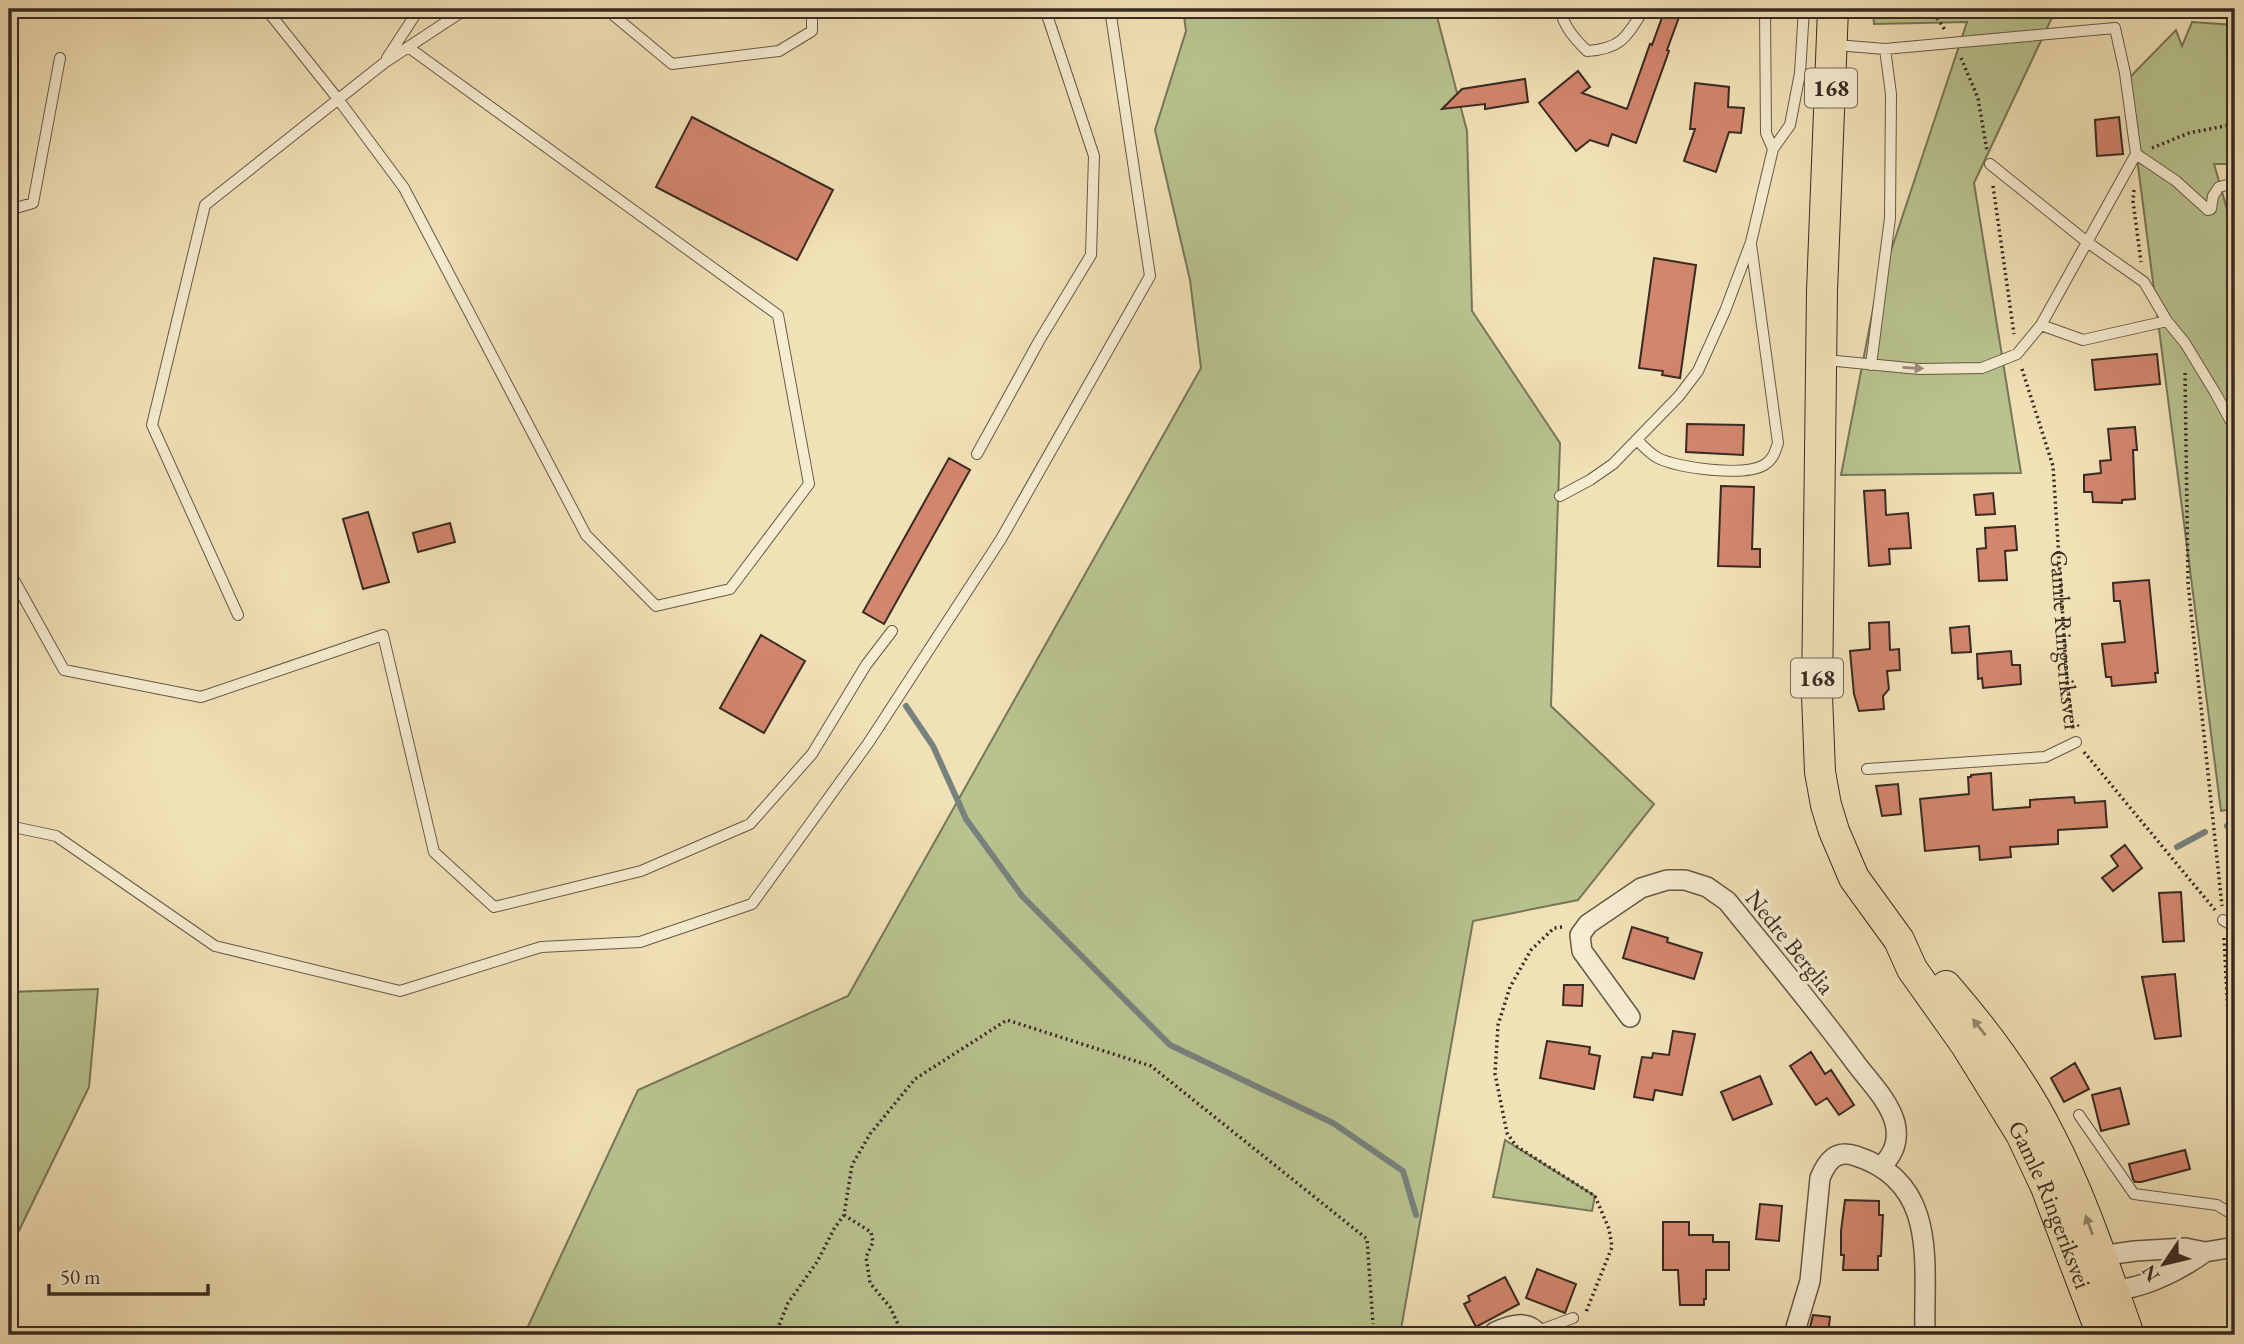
<svg xmlns="http://www.w3.org/2000/svg" width="2244" height="1344" viewBox="0 0 2244 1344" font-family="'EB Garamond',serif">
	<style>
		.green { fill: #b8c38f; stroke: #787658; stroke-width: 2 }
		.lines { fill: none; stroke-linecap: round; stroke-linejoin: round }
		.stream { stroke: #77817d; stroke-width: 6 }
		.building { fill: #d2866d; stroke: #392a22; stroke-width: 2 }
		.lane-casing { stroke: #675847; stroke-width: 12 }
		.street-casing { stroke: #675847; stroke-width: 22 }
		.primary-casing { stroke: #392a22; stroke-width: 32 }
		.path { stroke: #392a22; stroke-width: 3.5; stroke-dasharray: 2 3.5; stroke-linecap: butt }
		.lane { stroke: #f6ecd0; stroke-width: 10 }
		.street { stroke: #f6ecd0; stroke-width: 19 }
		.primary { stroke: #f1e1b6; stroke-width: 30 }
		.oneway { fill: #988b79 }
		.oneway2 { fill: #95866c }
		.labels { text-anchor: middle; stroke-width: 7; stroke-linejoin: round; paint-order: stroke }
		.shield { fill: #f6ecd0; stroke: #726456; stroke-width: 2 }
		.shield-label { font-size: 23px; font-weight: bold; fill: #392a22 }
		.street-label { font-size: 24px; fill: #392a22; stroke: #f6ecd0 }
	</style>
	<rect width="100%" height="100%" fill="#f1e1b6"/>
	<filter id="stains"><feTurbulence type="fractalNoise" baseFrequency=".00286" numOctaves="4"/><feColorMatrix values="0 0 0 0 .2 0 0 0 0 .09 0 0 0 0 .02 0 0 0 .5 -.17"/></filter>
	<radialGradient id="worn" r=".72"><stop offset=".6" stop-color="#630" stop-opacity="0"/><stop offset="1" stop-color="#630" stop-opacity=".3"/></radialGradient>
	<path class="green" d="M1183 9H1435L1467 131 1472 311 1560 443 1551 706 1654 804 1578 900 1473 921 1400 1335H524L638 1090 848 996 1201 368 1190 280 1155 130 1186 31Z
		M1873 9H2056L1974 183 2021 473 1841 475 1875 299 1967 22 1874 24Z
		M2192 22 2235 25V164H2214L2235 237V808L2221 811 2127 80 2176 30 2182 46Z
		M98 989 89 1087 9 1251V992Z
		M1505 1140 1595 1196 1592 1211 1493 1197Z"/>
	<g class="lines">
		<path class="stream" d="M906 706 933 746 966 819 1022 896 1170 1045 1333 1123 1403 1171 1416 1215
			M2227 826 2235 824
			M2177 847 2205 832"/>
	</g>
	<path class="building" d="M1664 12 1679 17 1667 50 1669 51 1636 143 1612 134 1608 146 1590 140 1576 151 1539 103 1578 71 1590 87 1582 93 1627 109 1650 44 1652 45Z
		M1525 79 1528 102 1485 109V104L1442 109 1462 89Z
		M1695 83 1729 87 1728 107 1744 108 1741 133 1729 132 1716 172 1684 161 1695 129H1690Z
		M692 117 833 190 797 260 656 187Z
		M2119 117 2123 154 2097 156 2095 120Z
		M1654 258 1696 265 1680 378 1662 375 1663 371 1639 368Z
		M2157 354 2160 384 2095 390 2092 360Z
		M1687 424 1744 425 1743 455 1686 452Z
		M2135 427 2137 450H2133L2135 499 2122 500V503L2093 502 2092 492H2084V475L2101 473 2100 461 2111 460 2108 429Z
		M949 458 970 470 884 624 863 612Z
		M1721 486 1754 487 1752 549H1760V567L1718 566Z
		M1885 490 1886 515 1908 513 1911 548 1889 549 1890 564 1869 566 1864 491Z
		M1993 493 1995 514 1976 515 1974 495Z
		M368 512 389 582 363 589 343 519Z
		M450 523 455 542 418 552 413 533Z
		M2015 526 2017 550 2005 551 2007 580 1979 581 1977 549 1986 548 1985 528Z
		M2149 580 2158 673H2155L2156 682 2112 686 2111 677H2106L2102 644 2125 642 2120 601H2114L2113 583Z
		M1889 622 1890 650 1899 649 1900 670 1887 671 1889 689 1883 696 1884 709 1859 711 1854 694 1850 651 1870 649 1869 623Z
		M1969 626 1971 652 1952 653 1950 628Z
		M761 635 805 661 764 733 720 708Z
		M2011 651 2012 665H2020L2021 684 1983 688 1982 678 1978 679 1977 654Z
		M1991 773 1993 810 2030 807V800L2074 797 2075 803 2105 801 2107 827 2058 830V844L2010 847 2011 857 1980 860 1979 846 1925 851 1920 799 1969 794 1968 777H1971V775Z
		M1898 784 1901 814 1882 816 1876 786Z
		M2125 845 2142 868 2113 891 2102 878 2118 866 2111 856Z
		M2181 892 2184 941 2163 942 2159 893Z
		M1632 927 1668 938 1667 942 1702 953 1694 979 1623 958Z
		M2175 974 2181 1036 2155 1039 2142 977Z
		M1564 985H1583L1582 1006 1563 1005Z
		M1673 1031 1695 1034 1682 1095 1655 1090 1653 1100 1634 1097 1642 1057 1652 1058 1653 1053 1669 1055Z
		M1547 1041 1590 1047 1589 1054 1600 1056 1594 1089 1540 1078Z
		M1811 1052 1825 1074 1831 1070 1854 1105 1839 1115 1827 1098 1816 1105 1790 1066Z
		M2075 1063 2089 1089 2064 1102 2051 1078Z
		M1760 1076 1772 1104 1733 1120 1721 1092Z
		M2120 1088 2129 1124 2101 1131 2092 1095Z
		M2185 1150 2190 1169 2141 1182H2135L2133 1179 2129 1164Z
		M1845 1200 1879 1201V1215H1883L1881 1256H1878V1270H1843L1844 1255H1841V1231Z
		M1760 1204 1782 1206 1779 1241 1756 1239Z
		M1663 1222H1689V1235H1713V1242H1729V1270H1706V1299H1704V1305H1680L1678 1270H1663Z
		M1537 1269 1576 1284 1565 1313 1526 1298Z
		M1505 1277 1519 1304 1476 1327 1464 1304 1470 1301 1468 1296Z
		M1813 1315 1830 1317 1828 1335H1808Z"/>
	<g class="lines">
		<defs>
			<path id="lane" d="M266 9 338 99 404 188 586 535 656 606 730 589 809 484 778 315 408 47
				M606 9 672 64 779 51 812 31V9
				M1560 9C1564 27 1574 38 1587 51 1622 49 1627 36 1644 9
				M1765 9 1766 133 1773 149 1790 125 1800 73 1804 9
				M387 58 419 9
				M2136 154 2176 181 2208 210 2211 209 2213 196 2219 187 2235 183
				M1990 164 2087 242 2144 282 2167 321 2185 343 2216 394 2235 429
				M9 210 33 203 60 58
				M2041 325 2083 340 2167 321
				M1826 360 1919 369 1982 368 2017 354 2041 325 2136 154 2125 73 2115 28 1885 49 1836 45
				M1871 365 1890 218 1891 94 1885 49
				M1637 440C1643 446 1650 454 1658 458 1678 468 1744 477 1764 465 1773 460 1775 452 1778 443L1751 244
				M977 454 1039 341 1091 255 1094 156 1045 9
				M1560 496 1590 480 1613 464 1679 396 1698 371 1725 311 1751 242 1773 149
				M9 571 64 670 201 697 383 635 434 852 494 907 641 871 750 824 812 754 866 665 892 631
				M238 615 152 425 205 205 384 63 466 9
				M1867 769 2045 757 2076 742
				M9 826 56 836 215 946 400 991 541 947 640 942 752 904 869 742 1001 539 1150 276 1110 9
				M2223 920 2235 927
				M2079 1115 2134 1194 2217 1205 2235 1216
				M1538 1331 1573 1318"/>
			<path id="street" d="M1630 1017 1582 951 1580 935 1588 924 1641 888 1667 880H1685L1707 887 1727 901C1771 955 1816 1009 1857 1065 1870 1082 1889 1101 1895 1123 1899 1141 1894 1153 1882 1166
				M2095 1264 2100 1256 2135 1251 2185 1248 2205 1252 2235 1247
				M2103 1288C2132 1296 2182 1269 2205 1252
				M1495 1332C1510 1325 1528 1319 1539 1335
				M1796 1335 1795 1331 1810 1281 1820 1178C1827 1161 1836 1149 1856 1156 1940 1183 1923 1265 1925 1335"/>
			<g id="primary">
				<path id="s2" d="M1833 9 1822 291 1817 695 1820 772 1826 805 1834 831 1854 878 1899 940 1912 969 1966 1045 2021 1134 2046 1187 2102 1335"/>
				<path d="M1946 986C1986 1032 2023 1081 2050 1136 2083 1199 2105 1268 2129 1335"/>
			</g>
		</defs>
		<use href="#lane" class="lane-casing"/>
		<use href="#street" class="street-casing"/>
		<use href="#primary" class="primary-casing"/>
		<g class="path">
			<path d="M1931 9 1945 30"/>
			<path d="M1961 58 1978 98 1987 151"/>
			<path d="M2152 148 2189 133 2235 124"/>
			<path d="M1993 186 2014 334"/>
			<path d="M2134 190 2133 201 2141 262"/>
			<path id="s1" d="M2022 369 2053 466 2067 682 2073 730"/>
			<path d="M2185 373 2188 583 2222 906"/>
			<path d="M2084 752 2215 910"/>
			<path d="M1562 927 1554 928 1531 950 1510 987 1498 1025 1495 1074 1507 1133 1516 1146 1595 1196 1609 1229 1612 1247 1586 1312"/>
			<path d="M2224 938 2235 1146"/>
			<path d="M844 1215 871 1232 873 1242 866 1257 870 1283 890 1307 903 1335"/>
			<path d="M775 1335 788 1303 817 1262 834 1229 844 1215 852 1165 870 1134 915 1079 1007 1020 1151 1066 1367 1239 1373 1324"/>
		</g>
		<use href="#lane" class="lane"/>
		<use href="#street" class="street"/>
		<use href="#primary" class="primary"/>
	</g>
	<defs><path id="oneway-solid" d="M-6-.8H1V-3.2L6.5 0L1 3.2V.8H-6Z" transform="scale(1.75)"/></defs>
	<use class="oneway" href="#oneway-solid" transform="translate(1913 368) rotate(3)"/>
	<g class="oneway2">
		<use href="#oneway-solid" transform="translate(1979 1027) rotate(-128)"/>
		<use href="#oneway-solid" transform="translate(2089 1225) rotate(-110)"/>
	</g>
	<g class="labels">
		<g class="shield">
			<rect x="1805" y="68.5" width="52" height="39" rx="5"/>
			<rect x="1791" y="658.5" width="52" height="39" rx="5"/>
		</g>
		<g class="shield-label">
			<text x="1831" y="96">168</text>
			<text x="1817" y="686">168</text>
		</g>
		<g class="street-label">
			<text dy="8" stroke="none"><textPath href="#s1" startOffset="276">Gamle Ringeriksvei</textPath></text>
			<text transform="translate(1790 942) rotate(51)" y="8">Nedre Berglia</text>
			<text dy="8" stroke="none"><textPath href="#s2" startOffset="1258">Gamle Ringeriksvei</textPath></text>
		</g>
	</g>
	<rect width="2244" height="1344" fill="none" stroke="#f1e1b6" stroke-width="35"/>
	<rect x="10" y="10" width="2223" height="1323" fill="none" stroke="#392a22" stroke-width="3.5"/>
	<rect x="18" y="18" width="2209" height="1309" fill="none" stroke="#392a22" stroke-width="2"/>
	<g transform="translate(2164 1264) rotate(235)" stroke="#f6ecd0" stroke-width="5" paint-order="stroke">
	<path d="M0-5L12 26L0 18L-12 26Z" fill="#392a22"/>
	<text y="-10" font-size="19" font-weight="bold" text-anchor="middle" fill="#392a22">N</text>
	</g>
	<path d="M49 1284v10h159v-10" fill="none" stroke="#392a22" stroke-width="3.5"/>
	<text x="60" y="1284" font-size="21" fill="#392a22" stroke="#f6ecd0" stroke-width="5" paint-order="stroke">50 m</text>
	<rect width="100%" height="100%" filter="url(#stains)"/>
	<rect width="100%" height="100%" fill="url(#worn)"/>
</svg>
